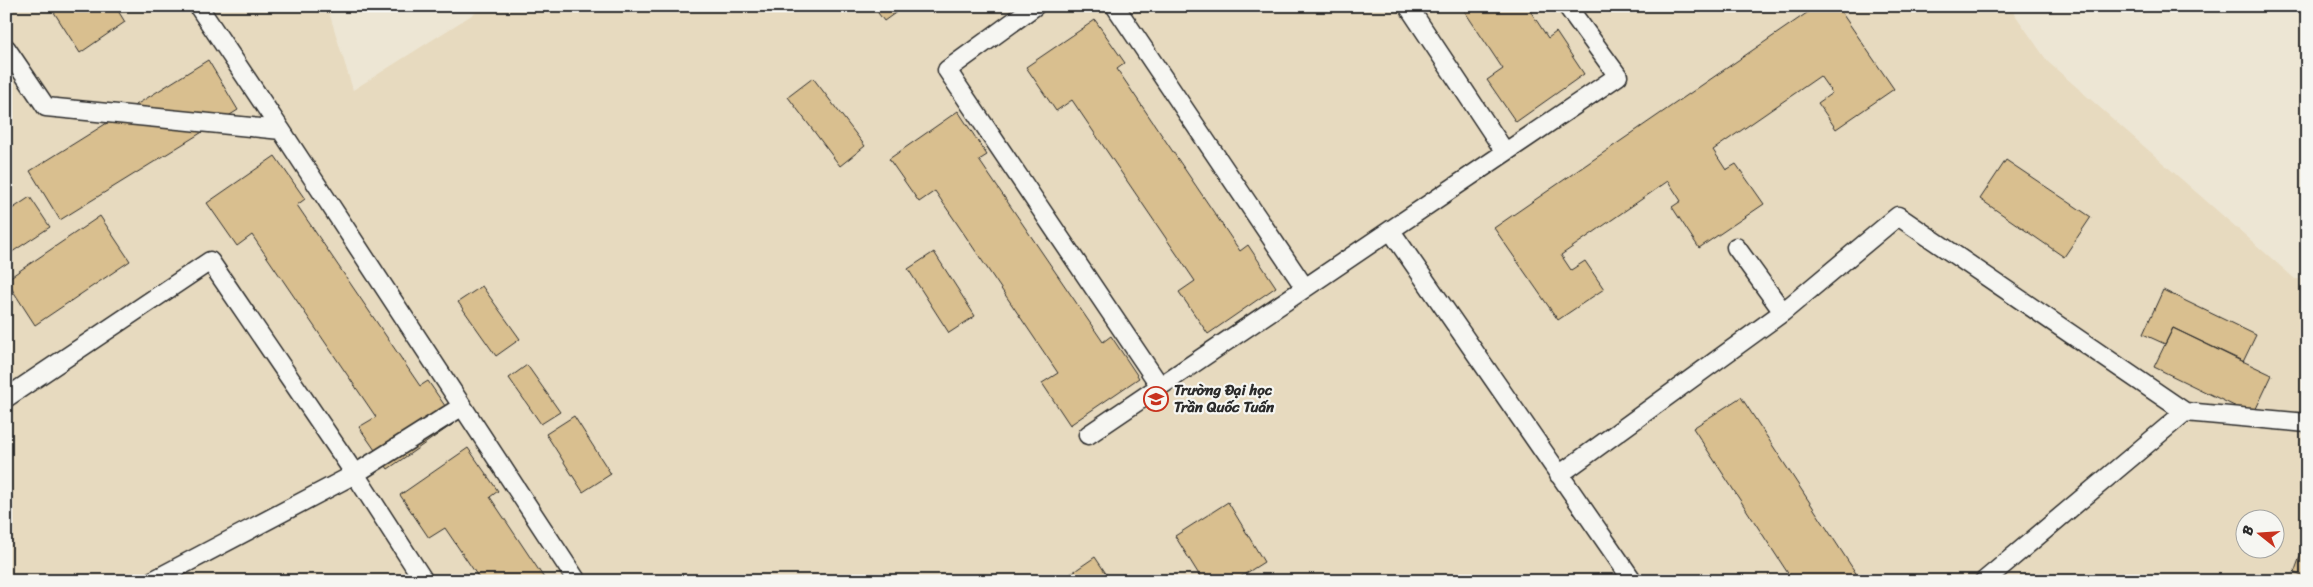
<svg xmlns="http://www.w3.org/2000/svg" width="2313" height="587" viewBox="0 0 2313 587" font-family="Sriracha,sans-serif">
	<style>
		.built { fill: #e7dabf; fill-rule: evenodd }
		.building { fill: #d9bf8f; stroke: #2b2b2b }
		.lines { fill: none; stroke-linecap: round; stroke-linejoin: round }
		.lane-casing { stroke: #2b2b2b; stroke-width: 21 }
		.lane { stroke: #f6f6f2; stroke-width: 18 }
		.labels { text-anchor: middle; stroke-width: 4.5; stroke-linejoin: round; paint-order: stroke }
		.poi-label { font-size: 15px; font-weight: bold; fill: #2b2b2b; stroke: #f6f6f2; text-anchor: start }
	</style>
	<rect width="100%" height="100%" fill="#ede6d4"/>
	<filter id="ink" filterUnits="userSpaceOnUse"><feTurbulence type="fractalNoise" baseFrequency=".02" numOctaves="2"/><feDisplacementMap in="SourceGraphic" scale="10" xChannelSelector="R" yChannelSelector="G"/><feConvolveMatrix kernelMatrix="1 2 1 2 8 2 1 2 1" color-interpolation-filters="sRGB"/></filter>
	<g filter="url(#ink)">
		<path class="built" d="M6 6H327L353 90 486 6H2009L2048 62 2295 279H2307V581H6ZM2246 520H2276V550H2246Z"/>
		<path class="building" d="M50 6H115L125 22 80 53Z
			M873 6H905L884 21Z
			M1461 6H1527L1548 38 1556 32 1584 74 1516 122 1487 80 1503 69Z
			M1817 6H1837L1894 89 1836 129 1818 103 1832 93 1820 76 1713 150 1726 170 1736 164 1764 204 1699 248 1672 207 1681 201 1668 181 1561 255 1571 270 1585 261 1604 289 1558 320 1494 228Z
			M1095 20 1125 63 1117 69 1240 251 1248 245 1276 287 1208 334 1179 292 1195 281 1072 100 1056 111 1026 67Z
			M208 60 238 110 60 220 30 171Z
			M813 78 865 146 840 166 788 97Z
			M958 111 987 155 979 160 1103 342 1111 336 1139 378 1070 425 1042 383 1058 373 935 191 919 202 889 159Z
			M275 156 305 199 297 205 420 386 428 381 456 422 388 469 359 427 376 417 252 235 237 246 207 203Z
			M2006 160 2091 217 2064 257 1980 199Z
			M30 197 50 227 6 256V213Z
			M100 216 130 261 35 325 6 280Z
			M934 252 975 316 949 333 908 269Z
			M482 286 520 339 496 356 458 302Z
			M2163 290 2256 335 2243 362 2173 328 2165 344 2143 334Z
			M2173 328 2272 375 2253 415 2154 367Z
			M527 365 560 412 541 424 509 378Z
			M1741 397 1861 581H1793L1693 428Z
			M574 416 611 474 583 492 546 434Z
			M468 448 498 491 490 497 546 581H481L445 528 429 538 400 495Z
			M1228 502 1264 562 1234 581H1203L1175 536Z
			M2307 537V578L2294 573Z
			M1095 557 1111 581H1060Z"/>
		<g class="lines">
			<defs>
				<path id="lane" d="M198 6 281 130
					M1035 6 947 70 1160 386
					M1115 6 1305 288
					M1408 6 1505 152
					M6 48 46 107 281 130 577 581
					M1391 231 1633 581
					M1736 247 1783 312
					M6 398 210 261 355 474 424 581
					M1088 435 1618 76 1567 6
					M1559 475 1783 312 1898 216 2185 412 2307 423
					M152 581 355 474 461 407
					M1984 581 2185 412"/>
			</defs>
			<use href="#lane" class="lane-casing"/>
			<use href="#lane" class="lane"/>
		</g>
	</g>
	<defs>
		<symbol id="university-ring" viewBox="-11 -11 22 22"><circle r="9.5" fill="#f6f6f2" stroke="#c8321e" stroke-width="1.5"/><path d="M0-5L7-2L0 1L-7-2ZM-4 1L0 2.5L4 1V4Q0 6-4 4Z" fill="#c8321e"/></symbol>
	</defs>
	<g fill-rule="evenodd">
		<use href="#university-ring" x="1142" y="385" width="28" height="28"/>
	</g>
	<g class="labels">
		<g class="poi-label">
			<text x="1174" y="395">Trường Đại học<tspan x="1174" dy="17">Trần Quốc Tuấn</tspan></text>
		</g>
	</g>
	<rect width="2313" height="587" fill="none" stroke="#f6f6f2" stroke-width="25"/>
	<rect x="12" y="12" width="2288" height="562" fill="none" stroke="#2b2b2b" stroke-width="2" filter="url(#ink)"/>
	<g transform="translate(2260 534) rotate(287)"><circle r="24" fill="#f6f6f2" stroke="#a5a5a2"/>
	<path d="M0-4L9 19L0 12L-9 19Z" fill="#c8321e"/>
	<text y="-8" font-size="14" font-weight="bold" text-anchor="middle" fill="#2b2b2b">B</text>
	</g>
</svg>
